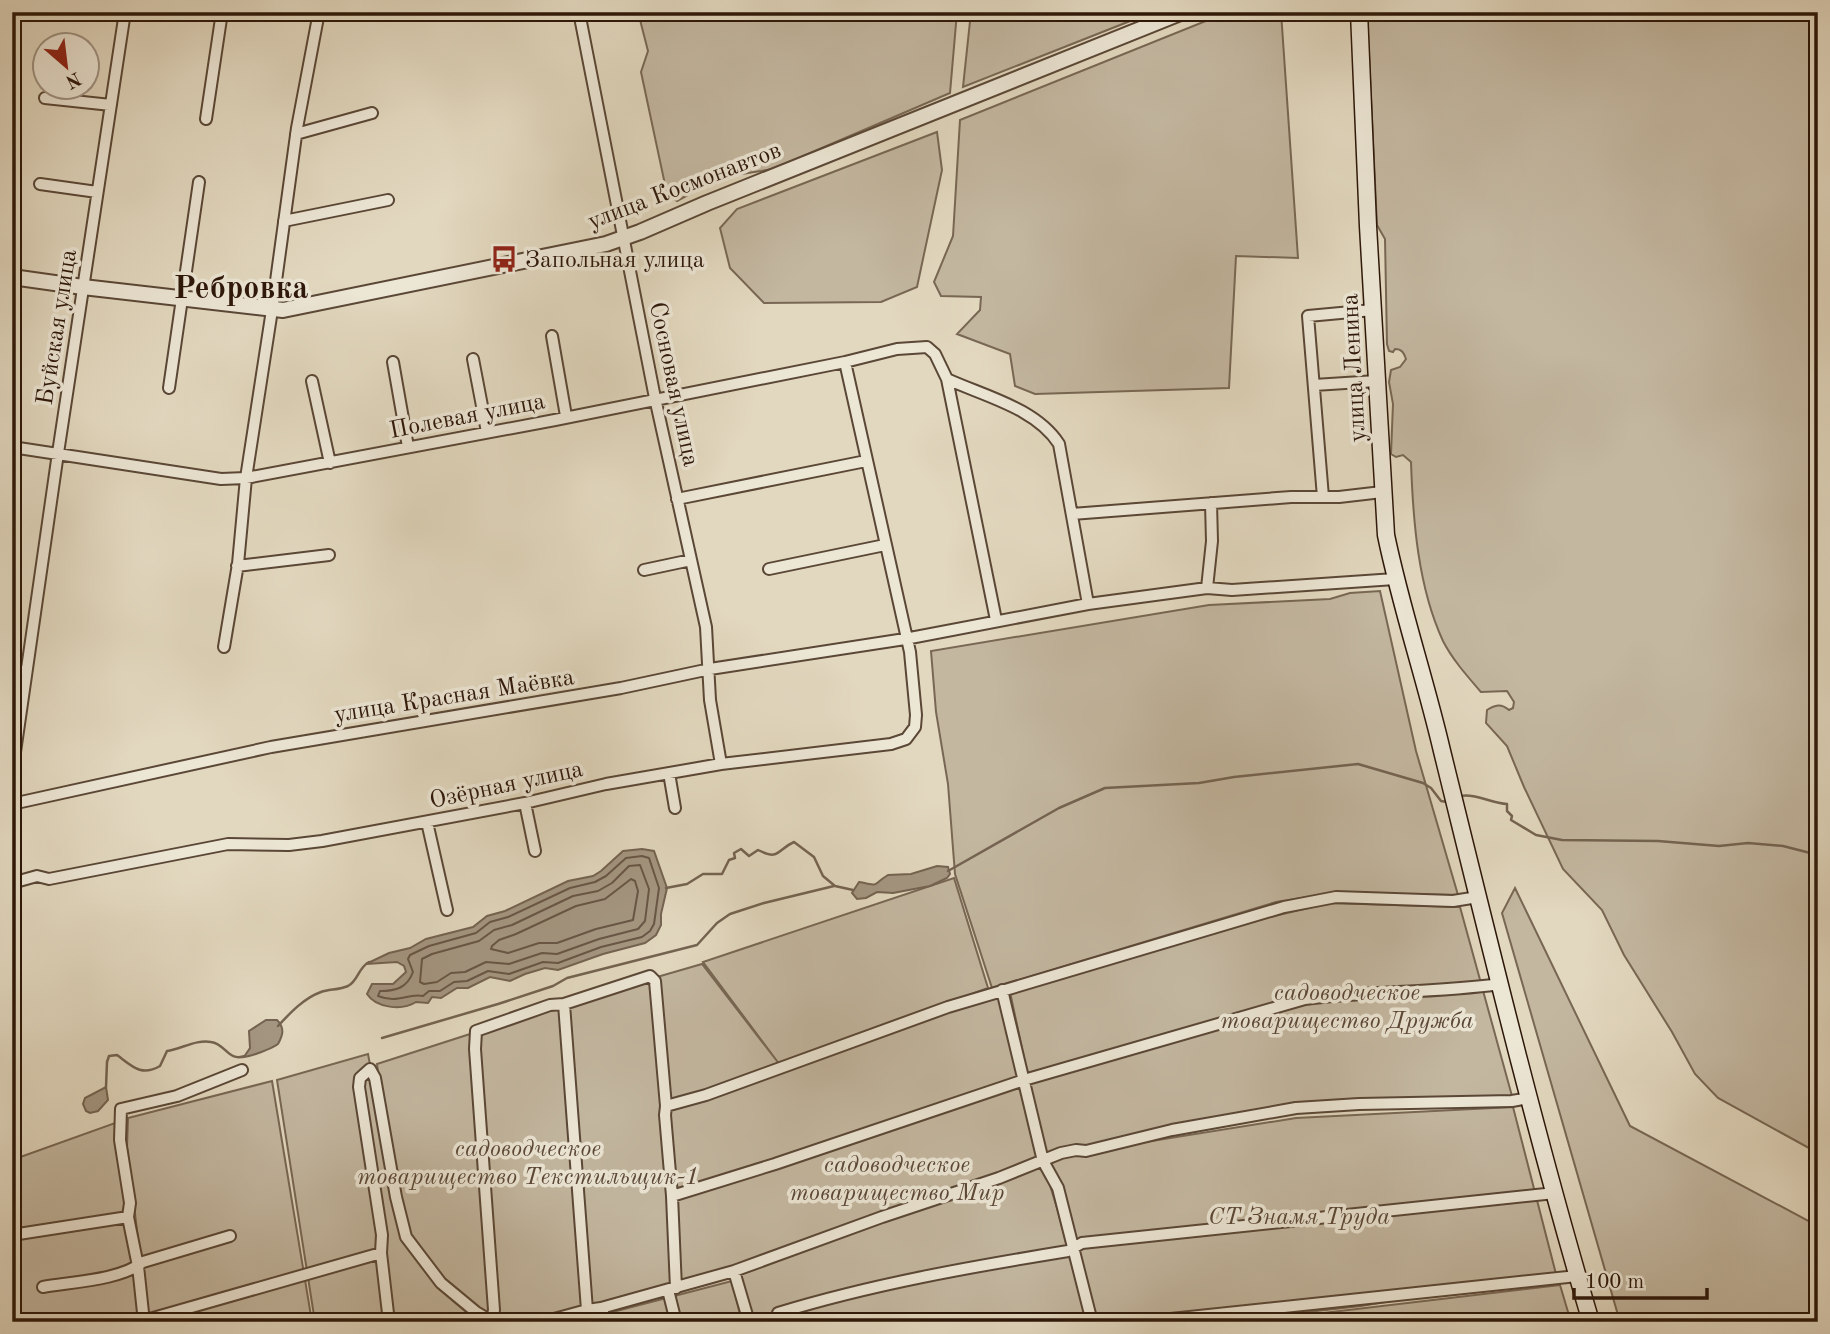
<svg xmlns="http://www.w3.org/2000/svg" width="1830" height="1334" viewBox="0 0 1830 1334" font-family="'Old Standard TT',serif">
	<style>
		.green { fill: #c3b7a0; stroke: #786754; stroke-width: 2 }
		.water { fill: #a49681; stroke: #746351; stroke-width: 2 }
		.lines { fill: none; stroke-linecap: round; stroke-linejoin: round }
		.shore { stroke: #685645; stroke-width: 2 }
		.stream { stroke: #746351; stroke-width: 2.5 }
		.minor-casing { stroke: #5a4736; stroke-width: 14 }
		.tertiary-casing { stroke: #5a4736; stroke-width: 18 }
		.secondary-casing { stroke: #2d1709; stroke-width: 19 }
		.minor { stroke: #ece6d5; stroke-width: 10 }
		.tertiary { stroke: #ece6d5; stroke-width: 14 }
		.secondary { stroke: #ece6d5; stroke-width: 16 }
		.labels { text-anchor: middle; stroke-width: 7; stroke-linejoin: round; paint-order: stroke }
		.street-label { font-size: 24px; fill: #2d1709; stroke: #ece6d5 }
		.poi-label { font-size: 24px; fill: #2d1709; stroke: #ece6d5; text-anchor: start }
		.park-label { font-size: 24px; font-style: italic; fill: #5a4736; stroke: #ece6d5 }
		.district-label { font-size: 32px; font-weight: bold; fill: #2d1709; stroke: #ece6d5 }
	</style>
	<rect width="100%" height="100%" fill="#e2d8bf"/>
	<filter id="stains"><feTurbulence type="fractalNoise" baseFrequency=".00286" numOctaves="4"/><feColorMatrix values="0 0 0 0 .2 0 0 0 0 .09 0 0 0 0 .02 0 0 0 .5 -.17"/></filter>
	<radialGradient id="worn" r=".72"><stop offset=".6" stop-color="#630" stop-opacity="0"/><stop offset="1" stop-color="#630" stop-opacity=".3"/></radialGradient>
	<path class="green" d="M638 12H957L950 93 773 169 691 182 688 195 677 201 667 194 641 72 648 51Z
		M971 12H1153L963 87Z
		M1228 12H1281L1298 258 1236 256 1229 388 1035 394 1015 386 1010 354 957 334 980 310 981 297 941 296 934 282 953 236 960 120Z
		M1367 12H1818V1153L1718 1098 1695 1074 1672 1032 1624 955 1602 910 1563 869 1524 787 1507 746 1486 723 1487 710C1495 705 1501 703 1509 710L1513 708 1514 702 1507 691 1481 692C1468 677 1452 659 1443 641 1418 587 1413 521 1411 462L1403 455 1396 457 1391 454 1393 404 1389 382 1391 370 1400 367 1406 359C1404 353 1402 349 1395 349L1393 352 1389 351 1387 344 1385 239 1377 225Z
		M937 132 942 170 917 287 881 302 764 303 730 268 720 228 737 209Z
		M1380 591 1416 751 1458 895 1333 893 1276 902 992 988 955 874 948 784 936 712 931 651 1209 605 1330 599 1350 593Z
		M954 878 988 988 823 1050 998 994 1032 1127 1057 1208 1087 1322H752L739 1275 569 1322H484L401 1237C427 1274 441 1295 480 1322H315L277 1080 368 1054 394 1191 377 1064 656 974 657 988V977L702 964 780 1065 703 962Z
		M1515 888 1630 1126 1818 1226V1322H1620L1502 913Z
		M1330 903 1460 907 1512 1096 1295 1113 1045 1156 1010 992 1274 916Z
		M272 1081 312 1322H148L127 1147 128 1118Z
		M1513 1107 1556 1274 1361 1306 1219 1322H1093L1045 1158 1296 1118Z
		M115 1123 141 1322H12V1160Z
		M732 1281 742 1322H574Z
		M1560 1285 1571 1322H1247Z"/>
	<path class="water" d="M642 849 654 851 667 888 661 914V925L656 935 645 943 603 954 558 970 545 968 525 974 510 981 490 977 468 988H457L441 998 432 997 428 1003 416 1002C402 1011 376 1008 367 994L372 984H393L406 972 404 966 397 962 366 964 389 953 410 948 426 939 473 927 487 916 505 911 568 881 593 876 601 871 623 851Z
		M937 866 948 867 950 874 947 878 930 886 893 893 877 892 866 898 857 899 852 893 859 882C882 886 870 886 888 875L911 874Z
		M266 1020H277C285 1028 283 1035 278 1044 271 1049 252 1056 244 1057L250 1048 249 1031Z
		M106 1087 108 1100 98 1111 90 1113 86 1111 83 1104 85 1098Z"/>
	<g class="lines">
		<path class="shore" d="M642 856 649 858 659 888 654 924 650 931 642 937 601 947 558 963 543 962 509 974 488 971 467 981 454 982 440 991H429L423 996C407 993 398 1004 378 996L380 991C396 991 407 988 413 972L408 959 410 955 429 946 476 933 490 922 508 917 570 888 595 882 606 876 626 858Z
			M640 865 649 889 645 921 638 929 599 939 557 954 542 953 509 964 486 962 465 972 451 973 437 982 424 984 420 982 422 959 432 954 479 941 494 930 512 925 573 896 598 891 612 883 629 866Z
			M631 879 635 881 638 891 633 920 596 929 557 943H539L508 953 491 949 492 946 499 940 516 934 576 906 605 899Z"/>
		<path class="stream" d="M1460 796C1475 793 1491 803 1507 804V811L1512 816 1511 820 1536 835 1562 840 1658 841 1719 846 1748 843 1783 846 1818 855
			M948 871 1059 808 1105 788 1199 783 1234 777 1358 764 1423 783 1431 788 1441 801 1447 802
			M666 888 687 884 703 874H722L729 860 735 858 734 853 741 849 749 856 758 850C780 861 776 850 794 842L814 857 823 876 835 886 853 890
			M278 1026C290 1013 304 998 321 992 329 989 339 990 348 986 358 981 358 968 369 962
			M382 1038 498 1004 553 986 567 978 697 945 717 923 730 914 764 903 834 886
			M106 1087 107 1062 109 1056 117 1055C132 1066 141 1077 160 1066L167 1051C181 1049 197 1039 211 1042 226 1044 228 1062 245 1056"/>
		<defs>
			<path id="minor" d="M579 12 655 398 706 627 710 700 721 764
				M45 98 111 105
				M206 119 222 12
				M296 134 372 113
				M40 184 97 192
				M284 221 388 200
				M552 336 566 416
				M473 359 487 432
				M393 362 408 447
				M947 379C984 396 1036 408 1059 444L1088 604
				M312 381 330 463
				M1314 385 1377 381
				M169 388 199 182
				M12 447 221 479 246 478 555 420 845 362 897 349 927 347 935 354 947 379 996 620
				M1323 497 1308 316 1373 310
				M677 499 866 461
				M1072 514 1291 497H1339L1382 492
				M237 566 329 555
				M769 569 885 545
				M644 570 691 560
				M1207 588 1212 541 1211 503
				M224 647 238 564 246 478 272 310 297 128 319 12
				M12 670 26 672
				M12 773 58 453 125 12
				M669 773 675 808
				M525 803 535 851
				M12 804 271 747 621 688 710 669 905 639 1088 604 1207 588 1232 590 1395 579
				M427 822 447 910
				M12 859V881
				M12 883 37 876 49 879 228 844 289 845 322 841 525 803 606 784 721 764 891 744 906 739 915 727 916 715 910 652 845 362
				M1002 990 1043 1161 1058 1188 1092 1322
				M564 1004 587 1310
				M666 1106 706 1095 948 1007 1284 907 1336 897 1453 901 1478 897
				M672 1196 775 1164 1024 1080 1305 999C1370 991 1435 993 1500 984
				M12 1235 128 1217
				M734 1271 749 1322
				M43 1287C71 1282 121 1280 143 1262L230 1236
				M668 1290 676 1322
				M601 1308 607 1322
				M778 1313C873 1284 970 1267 1068 1251L1082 1243 1555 1193
				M492 1320 494 1310 475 1049 476 1031 550 1005 564 1004 650 976 655 981 666 1106 665 1115 672 1196 676 1288
				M139 1322 381 1253
				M144 1322 138 1266 128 1217 130 1203 120 1140 121 1109 177 1096 242 1070
				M389 1322 381 1253 382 1235 359 1087 360 1078 370 1069 375 1078 396 1197 406 1237 441 1283 476 1312 493 1322
				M543 1322 587 1310 601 1308 734 1271 882 1217 999 1178 1061 1153 1076 1150 1086 1151 1172 1130 1296 1108 1359 1104 1512 1101 1529 1098
				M1142 1322 1577 1276"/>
			<path id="tertiary" d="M12 277 83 287 283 310 606 244 640 232 707 203 1183 12"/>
			<path id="secondary" d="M1359 12 1368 226 1386 535C1401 608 1425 678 1442 751 1489 942 1535 1133 1591 1322"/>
		</defs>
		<use href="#minor" class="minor-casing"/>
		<use href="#tertiary" class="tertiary-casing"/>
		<use href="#secondary" class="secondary-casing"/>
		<use href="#minor" class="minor"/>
		<use href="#tertiary" class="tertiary"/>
		<use href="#secondary" class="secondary"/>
	</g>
	<defs>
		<symbol id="bus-bare" viewBox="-9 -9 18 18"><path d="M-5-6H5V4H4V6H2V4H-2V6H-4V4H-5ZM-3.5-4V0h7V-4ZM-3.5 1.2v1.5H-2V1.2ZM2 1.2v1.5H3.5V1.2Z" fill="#8f2418" stroke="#ece6d5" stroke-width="2.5" paint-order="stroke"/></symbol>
	</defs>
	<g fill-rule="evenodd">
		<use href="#bus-bare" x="485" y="240" width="38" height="38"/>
	</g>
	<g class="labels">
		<g class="street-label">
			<text transform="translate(684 185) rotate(-21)" y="8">улица Космонавтов</text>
			<text transform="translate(56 327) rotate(-81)" y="8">Буйская улица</text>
			<text transform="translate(1353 368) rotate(-93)" y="8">улица Ленина</text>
			<text transform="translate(675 384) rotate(78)" y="8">Сосновая улица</text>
			<text transform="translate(467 415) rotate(-11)" y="8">Полевая улица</text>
			<text transform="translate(454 695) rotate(-9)" y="8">улица Красная Маёвка</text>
			<text transform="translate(506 784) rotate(-12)" y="8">Озёрная улица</text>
		</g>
		<g class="poi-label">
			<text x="525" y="267">Запольная улица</text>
		</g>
		<g class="park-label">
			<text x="1347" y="1000">садоводческое<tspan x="1347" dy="28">товарищество Дружба</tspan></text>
			<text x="528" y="1156">садоводческое<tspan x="528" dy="28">товарищество Текстильщик-1</tspan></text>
			<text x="897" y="1172">садоводческое<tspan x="897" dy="28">товарищество Мир</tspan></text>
			<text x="1299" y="1224">СТ Знамя Труда</text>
		</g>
		<g class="district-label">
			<text x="241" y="298">Ребровка</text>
		</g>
	</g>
	<rect width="1830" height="1334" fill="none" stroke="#e2d8bf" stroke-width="42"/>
	<rect x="14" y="14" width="1802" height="1306" fill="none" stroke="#2d1709" stroke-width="3.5"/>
	<rect x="21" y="21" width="1788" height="1292" fill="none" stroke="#2d1709" stroke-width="2"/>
	<g transform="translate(66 66) rotate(152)"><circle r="33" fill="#ece6d5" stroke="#a09383" stroke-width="2"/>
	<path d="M0-5L12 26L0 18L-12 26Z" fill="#8f2418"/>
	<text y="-10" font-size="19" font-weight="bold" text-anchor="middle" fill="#2d1709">N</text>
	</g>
	<path d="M1574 1288v10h133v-10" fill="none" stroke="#2d1709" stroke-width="3.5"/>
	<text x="1585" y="1288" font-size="21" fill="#2d1709" stroke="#ece6d5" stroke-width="5" paint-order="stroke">100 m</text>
	<rect width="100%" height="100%" filter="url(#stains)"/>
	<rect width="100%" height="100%" fill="url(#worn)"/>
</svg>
